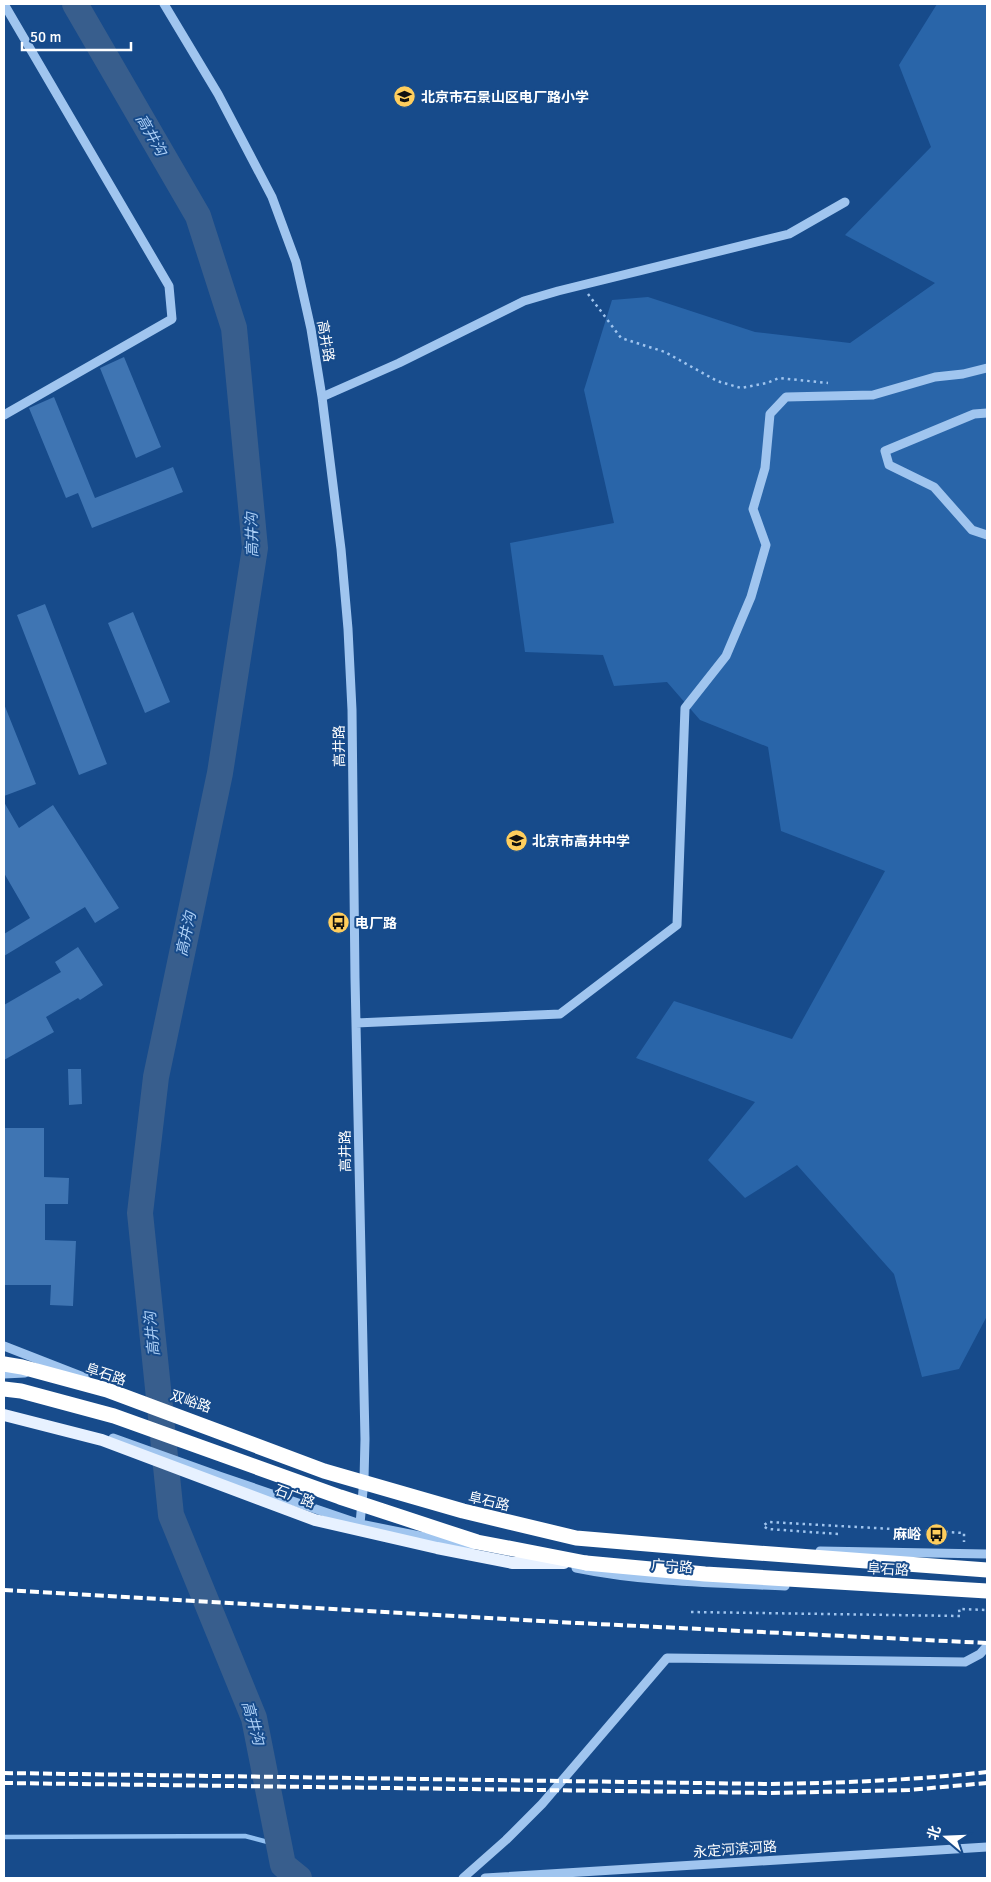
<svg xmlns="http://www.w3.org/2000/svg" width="991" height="1882" viewBox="0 0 991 1882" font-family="Signika,'Noto Sans SC',sans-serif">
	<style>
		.green { fill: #2965a9 }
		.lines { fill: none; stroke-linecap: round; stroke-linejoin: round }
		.stream { stroke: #92c0f1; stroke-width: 4.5 }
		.river { stroke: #385e8d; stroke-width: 26 }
		.building { fill: #3f75b3 }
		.path { stroke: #a0c5ef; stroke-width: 2.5; stroke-dasharray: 2.5 4; stroke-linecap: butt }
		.minor { stroke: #a0c5ef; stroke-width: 9 }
		.highway { stroke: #fff; stroke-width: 15 }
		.rail { stroke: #fff; stroke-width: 4; stroke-dasharray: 9 4; stroke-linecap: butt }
		.major-bridge { stroke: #e7f1ff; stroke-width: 12 }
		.highway-bridge { stroke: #fff; stroke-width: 15 }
		.labels { text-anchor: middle; stroke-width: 4; stroke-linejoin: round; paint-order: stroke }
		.poi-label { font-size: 14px; font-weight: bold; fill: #fff; stroke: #174b8b; text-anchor: start }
		.street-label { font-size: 14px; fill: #fff; stroke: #174b8b }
		.water-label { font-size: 15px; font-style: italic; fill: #accff6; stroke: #174b8b }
	</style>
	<rect width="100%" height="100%" fill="#174b8b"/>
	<path class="green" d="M937 4H987V1316L959 1369 922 1377 894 1274 797 1165 745 1198 708 1160 755 1102 636 1058 674 1001 792 1039 885 871 781 831 768 747 700 720 667 682 614 686 603 655 525 652 510 543 614 523 584 390 612 300 648 297 755 332 850 343 935 283 845 235 931 147 899 65Z"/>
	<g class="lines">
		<path class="stream" d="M4 1837 245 1836 279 1845"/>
		<path class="river" d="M75 4 198 216 234 328 255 548 220 773 156 1077 140 1213 171 1515 254 1718 283 1865 299 1878"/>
	</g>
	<path class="building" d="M124 357 161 447 136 458 100 368Z
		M54 397 95 498 173 467 183 492 92 528 78 493 66 498 29 408Z
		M45 604 107 764 79 775 17 615Z
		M133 612 170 702 145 713 108 623Z
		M4 704 36 784 4 796Z
		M4 802 19 828 53 805 119 908 95 923 85 907 4 956V934L30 918 4 873Z
		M78 947 103 985 80 1000 78 998 46 1017 54 1032 4 1060V1005L61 972 55 962Z
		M68 1069H81L82 1104 69 1105Z
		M4 1128H44V1177L69 1178 68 1204H45V1240L76 1241 73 1306 50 1305 51 1285H4Z"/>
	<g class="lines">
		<path class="path" d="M588 294 621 338 665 352 717 381 741 388 767 383 779 378 828 383
			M838 1534 768 1529 763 1526 768 1522 964 1533V1542
			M691 1612 960 1616 959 1609 987 1610"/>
		<path class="minor" d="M164 4 218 94 272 197 296 262 311 329 322 397 341 549 348 629 352 710 355 978 365 1439 364 1479 360 1524
			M322 397 399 363 524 301 558 291 789 234 845 202
			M987 413 974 414 885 451 889 465 934 487 972 530 987 535
			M4 415 172 319 169 286 4 4
			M356 1023 560 1014 677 925 685 708 726 656 751 597 766 545 753 509 765 468 770 414 786 397 873 395 935 377 963 374 987 368
			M4 1346 86 1378
			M4 1374 25 1373
			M113 1438 219 1476 360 1524 470 1546
			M820 1551 987 1554
			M576 1568C644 1582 716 1583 785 1586
			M463 1878 506 1840 542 1804 667 1658 965 1662 980 1654 987 1646
			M485 1878 987 1847"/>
		<path class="highway" d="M586 1563 705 1574 987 1591"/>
		<path class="rail" d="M4 1590 577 1623 987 1643
			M4 1773 770 1784C843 1783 915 1780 987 1772
			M4 1783 770 1793 909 1790 987 1783"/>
		<path class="major-bridge" d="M4 1415 102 1440 315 1520 437 1548 513 1563H564"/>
		<path class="highway-bridge" d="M4 1364 22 1367 107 1390 324 1471 463 1511 576 1538 718 1550 987 1570
			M4 1389 21 1391 114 1416 340 1497 477 1542 586 1563"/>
	</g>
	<defs>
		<symbol id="school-disc" viewBox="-11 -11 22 22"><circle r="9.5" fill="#ffce5d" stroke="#174b8b"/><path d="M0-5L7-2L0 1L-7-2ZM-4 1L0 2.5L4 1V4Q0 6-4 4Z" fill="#111"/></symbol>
		<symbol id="bus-disc" viewBox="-11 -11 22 22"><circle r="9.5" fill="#ffce5d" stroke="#174b8b"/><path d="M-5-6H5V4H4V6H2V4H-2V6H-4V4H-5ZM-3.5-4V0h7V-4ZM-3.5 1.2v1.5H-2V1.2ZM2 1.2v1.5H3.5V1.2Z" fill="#111"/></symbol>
	</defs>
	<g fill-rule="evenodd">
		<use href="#school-disc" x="392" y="84" width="25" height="25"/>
		<use href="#school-disc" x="504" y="828" width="25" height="25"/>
		<use href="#bus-disc" x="326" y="910" width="25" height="25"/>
		<use href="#bus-disc" x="924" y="1522" width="25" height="25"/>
	</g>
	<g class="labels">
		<g class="poi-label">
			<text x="421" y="102">北京市石景山区电厂路小学</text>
			<text x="532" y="846">北京市高井中学</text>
			<text x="355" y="928">电厂路</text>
			<text x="921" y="1539" text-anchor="end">麻峪</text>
		</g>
		<g class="street-label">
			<text transform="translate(326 341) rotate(80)" y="5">高井路</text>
			<text transform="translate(339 746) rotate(-91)" y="5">高井路</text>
			<text transform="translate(345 1151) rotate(-91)" y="5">高井路</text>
			<text transform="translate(106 1374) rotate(18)" y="5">阜石路</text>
			<text transform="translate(191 1401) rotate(19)" y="5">双峪路</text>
			<text transform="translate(295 1496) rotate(20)" y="5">石广路</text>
			<text transform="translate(489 1501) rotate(13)" y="5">阜石路</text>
			<text transform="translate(672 1566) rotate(4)" y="5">广宁路</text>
			<text transform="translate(888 1569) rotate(3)" y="5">阜石路</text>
			<text transform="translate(735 1849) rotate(-4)" y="5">永定河滨河路</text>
		</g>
		<g class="water-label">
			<text transform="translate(151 135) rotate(60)" y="5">高井沟</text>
			<text transform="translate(252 535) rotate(-91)" y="5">高井沟</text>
			<text transform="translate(186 934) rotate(-78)" y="5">高井沟</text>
			<text transform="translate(152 1334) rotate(-96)" y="5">高井沟</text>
			<text transform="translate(253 1723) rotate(74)" y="5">高井沟</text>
		</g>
	</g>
	<rect width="991" height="1882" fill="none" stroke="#ffffff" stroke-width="10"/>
	<g transform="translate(946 1837) rotate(289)" stroke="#174b8b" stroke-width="4" paint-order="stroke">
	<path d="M0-4L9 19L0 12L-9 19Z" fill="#ffffff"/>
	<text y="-8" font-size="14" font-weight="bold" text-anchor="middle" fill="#ffffff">北</text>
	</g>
	<path d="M22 42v8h109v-8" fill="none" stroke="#ffffff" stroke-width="2.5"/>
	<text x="30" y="42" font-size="15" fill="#ffffff" stroke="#174b8b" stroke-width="4" paint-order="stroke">50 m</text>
</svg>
